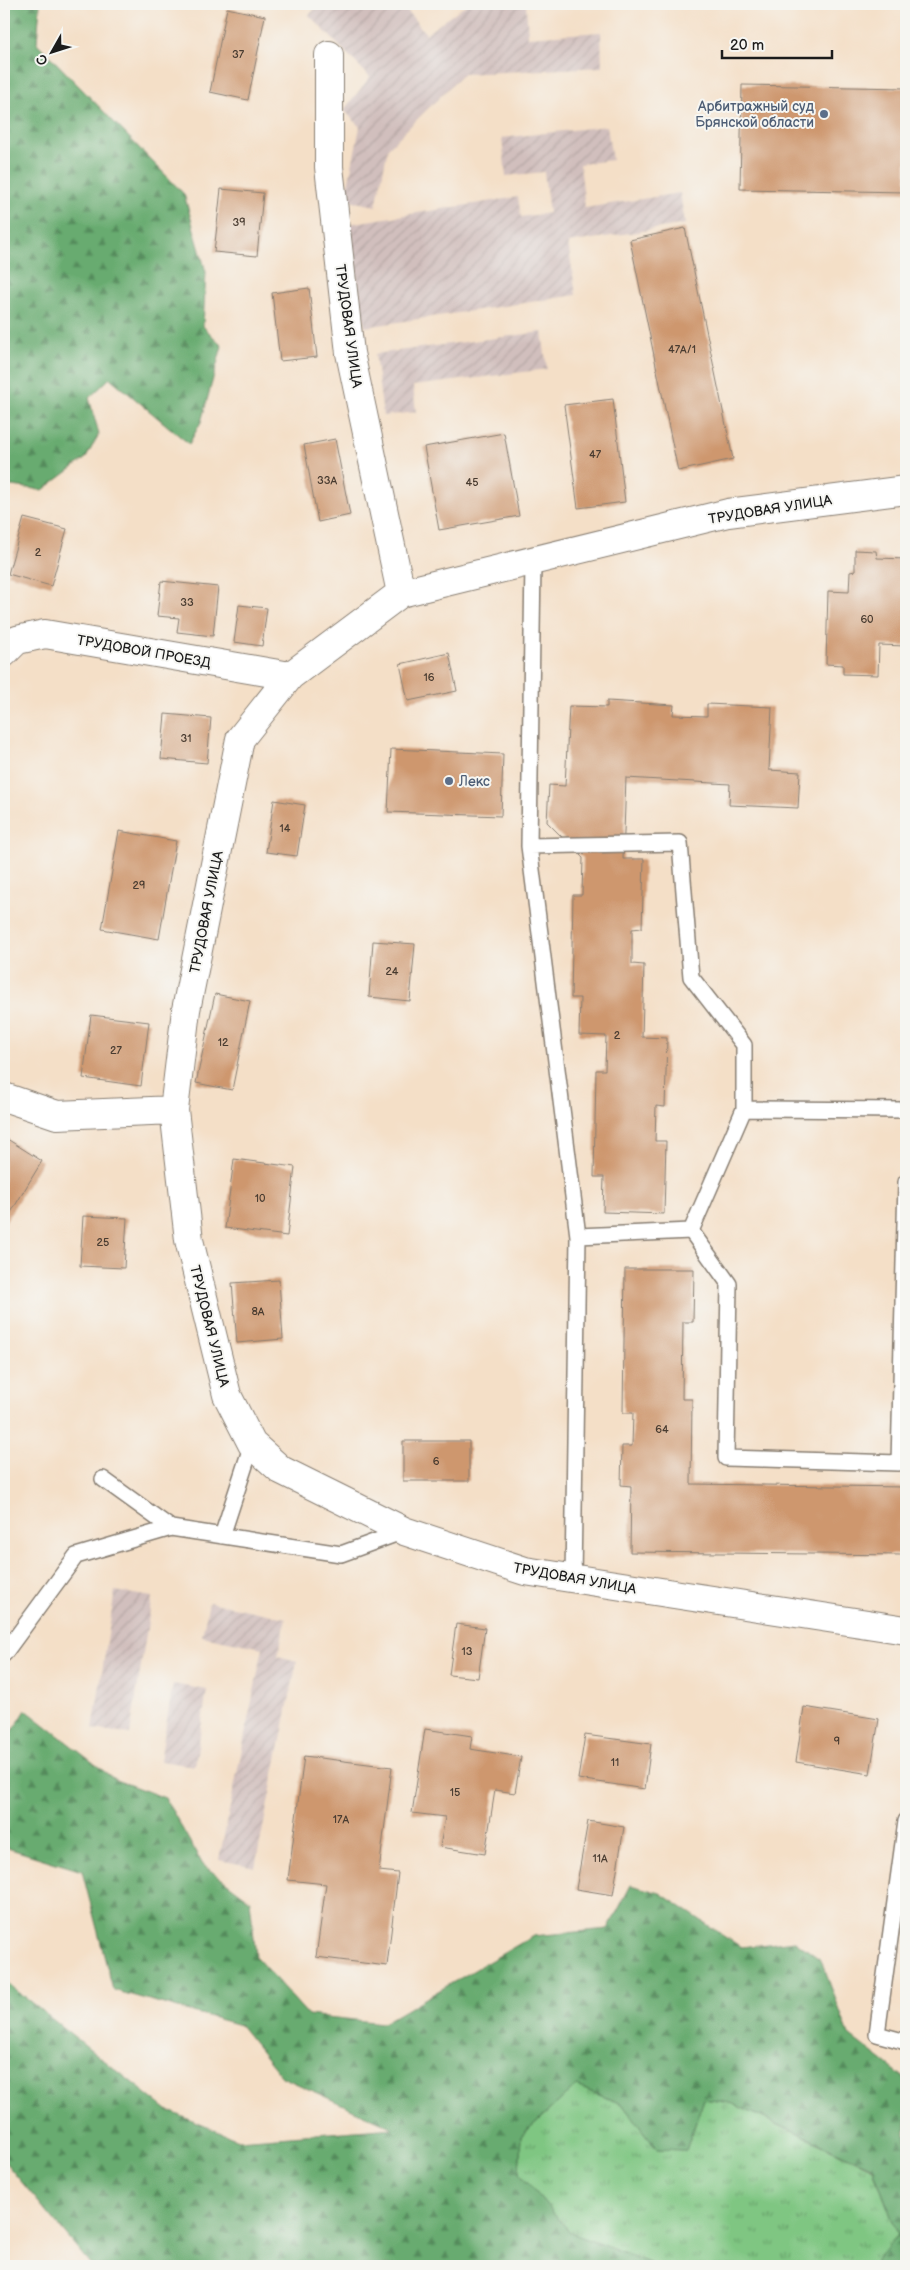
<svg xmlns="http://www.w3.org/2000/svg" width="910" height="2270" viewBox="0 0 910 2270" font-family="'Balsamiq Sans',sans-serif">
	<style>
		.industrial { fill: url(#industrial-furrows) }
		.grass { fill: url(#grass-tufts); stroke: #4e714f }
		.forest { fill: url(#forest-firs); stroke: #426446 }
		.building { fill: #ce976e }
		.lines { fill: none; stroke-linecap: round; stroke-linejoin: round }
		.lane-casing { stroke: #887e72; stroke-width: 18 }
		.street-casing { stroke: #887e72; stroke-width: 30 }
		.lane { stroke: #fff; stroke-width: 15 }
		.street { stroke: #fff; stroke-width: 28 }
		.service-dot { fill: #5c6f8a; stroke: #f6f6f2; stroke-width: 2 }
		.labels { text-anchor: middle; stroke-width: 4; stroke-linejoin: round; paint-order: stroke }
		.number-label { font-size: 11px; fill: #483b30 }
		.service-label { font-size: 14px; fill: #4e5e75; stroke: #f6f6f2; text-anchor: end }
		.street-label { font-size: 14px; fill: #1c1c1c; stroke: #f6f6f2 }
	</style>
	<defs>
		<pattern id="industrial-furrows" width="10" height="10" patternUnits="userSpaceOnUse" patternTransform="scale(1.25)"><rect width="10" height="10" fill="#d1bfbd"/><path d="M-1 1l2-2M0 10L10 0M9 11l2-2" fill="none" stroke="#b3a4a2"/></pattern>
		<pattern id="grass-tufts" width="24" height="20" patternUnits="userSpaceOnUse" patternTransform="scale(1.25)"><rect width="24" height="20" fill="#7fc682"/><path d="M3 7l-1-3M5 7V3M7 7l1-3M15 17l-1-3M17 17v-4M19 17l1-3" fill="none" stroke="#67a06a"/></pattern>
		<pattern id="forest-firs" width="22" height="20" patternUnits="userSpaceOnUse" patternTransform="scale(1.25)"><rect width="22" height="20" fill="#67ab70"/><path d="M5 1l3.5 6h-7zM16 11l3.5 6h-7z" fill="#548a5b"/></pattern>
	</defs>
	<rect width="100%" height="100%" fill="#f6f6f2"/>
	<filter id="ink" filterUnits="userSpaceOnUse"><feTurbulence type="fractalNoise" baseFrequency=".02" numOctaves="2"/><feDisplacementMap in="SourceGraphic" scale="10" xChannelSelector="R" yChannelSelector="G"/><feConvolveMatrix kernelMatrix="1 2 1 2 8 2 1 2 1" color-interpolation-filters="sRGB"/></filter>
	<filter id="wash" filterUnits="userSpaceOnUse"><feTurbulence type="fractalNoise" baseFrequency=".0096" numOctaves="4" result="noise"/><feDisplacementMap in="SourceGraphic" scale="20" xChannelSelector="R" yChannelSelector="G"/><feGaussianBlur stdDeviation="1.12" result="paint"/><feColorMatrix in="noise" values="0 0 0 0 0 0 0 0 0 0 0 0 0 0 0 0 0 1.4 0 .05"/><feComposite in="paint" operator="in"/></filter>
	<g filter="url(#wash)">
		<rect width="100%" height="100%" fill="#f4dfc7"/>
		<path class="industrial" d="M320 4H410L405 8 426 34 467 4H526L528 37 601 32 602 67 463 74 388 148 376 206 345 200 360 127 344 110 370 77 309 15Z
			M607 126 612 160 580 164 585 208 680 193 685 224 568 243 576 295 365 327 348 224 518 197 521 217 549 213 544 172 506 176 502 138Z
			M542 332 547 369 413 386 416 412 383 416 375 354Z
			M115 1591 152 1597 130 1734 93 1729Z
			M209 1602 286 1618 278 1656 297 1661 255 1867 219 1860 263 1648 202 1636Z
			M173 1684 207 1690 195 1766 160 1761Z"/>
		<path class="grass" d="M576 2086 622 2104 657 2149 686 2150 704 2099 731 2103 873 2169 898 2235 872 2266H657L571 2233 519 2173 521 2136Z"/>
		<path class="forest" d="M4 4H40L37 43 184 194 206 272 203 326 222 346 201 422 189 444 110 378 89 398 99 434 86 458 43 490 4 485Z
			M26 1710 114 1779 165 1798 203 1865 250 1900 256 1957 308 2015 383 2023 533 1936 608 1929 631 1885 660 1893 741 1947 795 1941 821 1960 849 2035 906 2079V2266H872L898 2235 873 2168 731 2103 704 2099 686 2150 657 2149 622 2104 576 2086 521 2136 519 2173 571 2233 657 2266H92L4 2161V1981L167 2110 238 2140 394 2128 282 2077 240 2025 113 1990 82 1871 4 1847V1745Z"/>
		<g id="blocks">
			<path class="building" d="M227 8 265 16 248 100 210 92Z
				M742 85 906 88V192L740 189Z
				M221 189 263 193 257 256 214 252Z
				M685 228 733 459 678 471 630 240Z
				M309 288 317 357 280 361 272 293Z
				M613 399 625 502 578 508 564 405Z
				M504 433 519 516 439 530 424 447Z
				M335 439 350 515 318 522 304 445Z
				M24 518 67 529 51 586 8 574Z
				M855 550 876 551 877 558 906 559V646L879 645 878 675 843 674V665L826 664 828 591 849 592 850 572 855 571Z
				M161 581 218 587 213 636 177 632 179 618 157 616Z
				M239 605 267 608 262 646 234 642Z
				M449 653 457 691 408 701 400 664Z
				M607 701 674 705 673 715 707 716V704L772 707 769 770 800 772 798 808 729 805 730 784 626 778 623 859H644L642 928 632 929V964L644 965 642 1037 667 1038 665 1107 656 1106 655 1141H666L664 1214 603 1212 604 1177H594L596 1070H605L606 1036 579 1035 580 998H571L573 895H582L583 858 547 822 549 785 565 786 569 706 607 707Z
				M165 714 211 718 207 763 161 759Z
				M391 749 503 754 501 816 388 812Z
				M274 800 305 805 297 856 266 852Z
				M119 831 176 841 159 939 102 929Z
				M373 941 415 944 410 1001 369 997Z
				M215 994 250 1001 232 1090 196 1083Z
				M91 1015 149 1022 141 1086 83 1078Z
				M4 1137 42 1161 4 1224Z
				M234 1159 295 1167 287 1236 225 1228Z
				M83 1216 127 1218 124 1268 80 1266Z
				M625 1269H694L693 1322H683L682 1399H692L691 1484 906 1487V1564H904L905 1555 630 1552 631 1486 621 1485 622 1446H632L633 1413H623Z
				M279 1280 283 1339 237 1343 232 1283Z
				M403 1441H469V1481H403Z
				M456 1624 485 1628 478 1678 449 1675Z
				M804 1707 879 1719 870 1774 796 1762Z
				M425 1729 472 1736 470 1749 521 1757 515 1793 495 1790 485 1854 440 1847 445 1817 412 1813Z
				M585 1735 651 1744 645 1789 578 1779Z
				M304 1756 392 1767 379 1871 398 1873 387 1966 316 1957 326 1884 288 1880Z
				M588 1821 624 1827 613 1895 576 1889Z"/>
		</g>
	</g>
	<g filter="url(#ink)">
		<use href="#blocks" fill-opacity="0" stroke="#887e72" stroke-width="1"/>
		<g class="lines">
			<defs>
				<path id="lane" d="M529 846 533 562
					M744 1109 691 1231 729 1284 726 1458 899 1463 906 1182
					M578 1236 691 1231
					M103 1479 171 1528 341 1554 404 1531
					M222 1536 252 1444
					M573 1579 578 1236 529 846 680 843 691 977 744 1045V1109L906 1110
					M4 1654 76 1556 171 1528
					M906 1821 877 2034 906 2042"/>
				<path id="street" d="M329 55V167L350 353 401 593
					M906 490 728 513 401 593 290 676 240 739 186 1010 174 1110 189 1240 227 1395 252 1444 281 1470 404 1531 525 1571 906 1630
					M4 653 17 640 45 634 290 676
					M4 1097 57 1115 174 1110"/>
			</defs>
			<use href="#lane" class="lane-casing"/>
			<use href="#street" class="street-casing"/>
			<use href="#lane" class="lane"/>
			<use href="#street" class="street"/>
		</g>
	</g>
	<g class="service-dot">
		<circle cx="824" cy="114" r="5"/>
		<circle cx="449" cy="781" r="5"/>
	</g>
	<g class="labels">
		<g class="number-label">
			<text x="238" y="58">37</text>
			<text x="239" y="226">39</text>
			<text x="682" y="353">47А/1</text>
			<text x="595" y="458">47</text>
			<text x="327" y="484">33А</text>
			<text x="472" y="486">45</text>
			<text x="38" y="556">2</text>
			<text x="187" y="606">33</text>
			<text x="867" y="623">60</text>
			<text x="429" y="681">16</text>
			<text x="186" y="742">31</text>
			<text x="285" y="832">14</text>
			<text x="139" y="889">29</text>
			<text x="392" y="975">24</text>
			<text x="617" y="1039">2</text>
			<text x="223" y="1046">12</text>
			<text x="116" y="1054">27</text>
			<text x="260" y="1202">10</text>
			<text x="103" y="1246">25</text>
			<text x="258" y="1315">8А</text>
			<text x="662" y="1433">64</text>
			<text x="436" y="1465">6</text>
			<text x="467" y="1655">13</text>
			<text x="837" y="1745">9</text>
			<text x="615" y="1766">11</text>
			<text x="455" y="1796">15</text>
			<text x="341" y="1823">17А</text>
			<text x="600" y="1862">11А</text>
		</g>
		<g class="service-label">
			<text x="814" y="111">Арбитражный суд<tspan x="814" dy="16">Брянской области</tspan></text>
			<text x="459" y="786" text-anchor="start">Лекс</text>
		</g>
		<g class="street-label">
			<text transform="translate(349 326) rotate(82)" y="5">ТРУДОВАЯ УЛИЦА</text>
			<text transform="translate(770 509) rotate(-9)" y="5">ТРУДОВАЯ УЛИЦА</text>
			<text transform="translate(144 651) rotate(10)" y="5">ТРУДОВОЙ ПРОЕЗД</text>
			<text transform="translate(206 912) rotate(-79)" y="5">ТРУДОВАЯ УЛИЦА</text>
			<text transform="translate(210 1326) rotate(76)" y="5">ТРУДОВАЯ УЛИЦА</text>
			<text transform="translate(575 1578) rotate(10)" y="5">ТРУДОВАЯ УЛИЦА</text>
		</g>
	</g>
	<rect width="910" height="2270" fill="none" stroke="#f6f6f2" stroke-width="20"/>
	<g transform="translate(52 52) rotate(231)" stroke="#f6f6f2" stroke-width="4" paint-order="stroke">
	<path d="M0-4L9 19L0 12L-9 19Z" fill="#1c1c1c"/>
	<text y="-8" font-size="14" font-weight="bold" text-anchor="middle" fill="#1c1c1c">С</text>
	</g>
	<path d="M722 50v8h110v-8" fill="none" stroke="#1c1c1c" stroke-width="2.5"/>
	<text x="730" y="50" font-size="15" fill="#1c1c1c" stroke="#f6f6f2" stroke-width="4" paint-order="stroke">20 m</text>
</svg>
